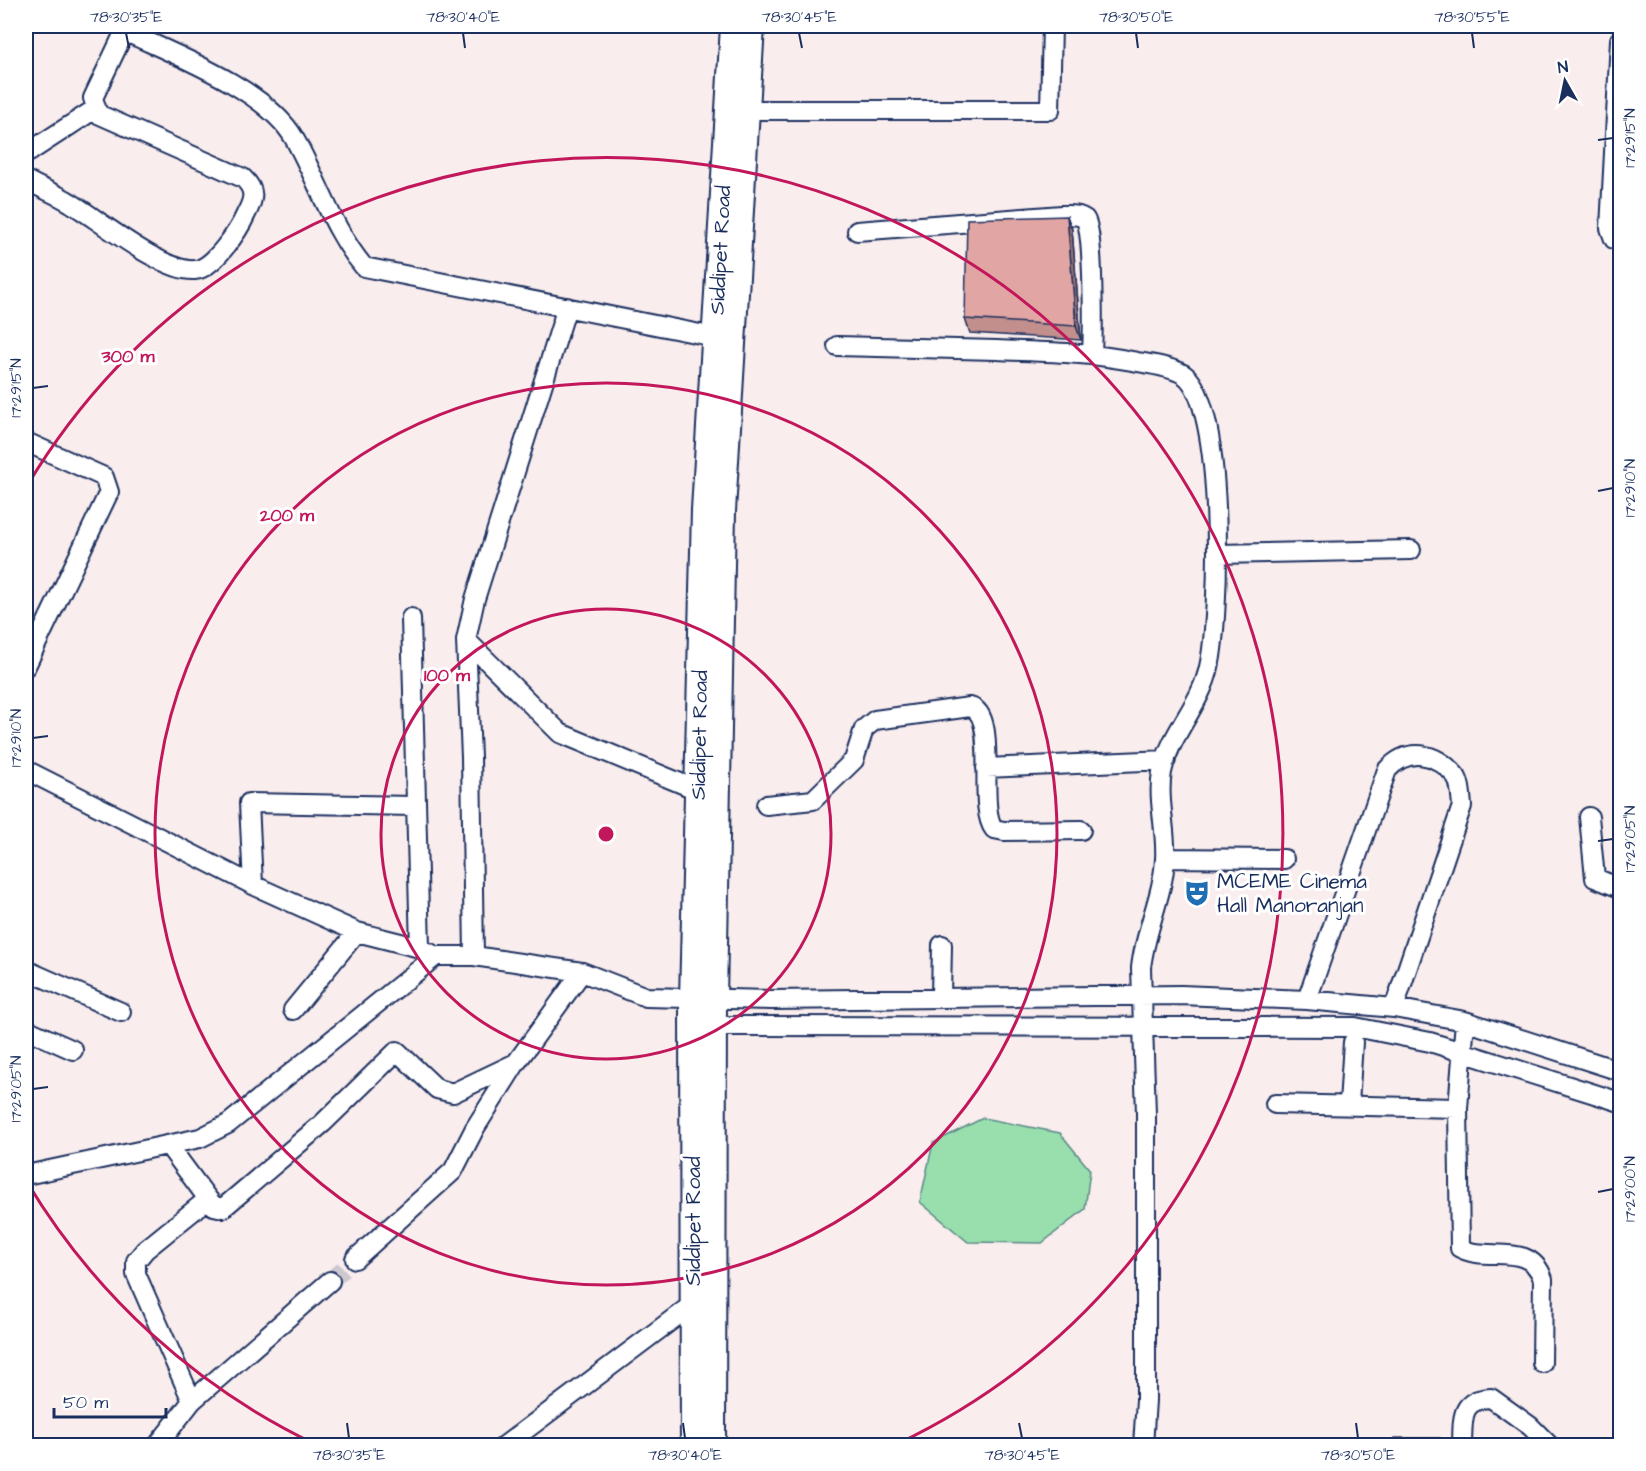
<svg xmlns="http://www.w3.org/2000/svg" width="1646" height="1471" viewBox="0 0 1646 1471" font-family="'Architects Daughter',sans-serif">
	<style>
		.green { fill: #98dfad; stroke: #5a8786; stroke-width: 1.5 }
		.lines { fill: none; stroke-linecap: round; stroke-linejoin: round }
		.minor-tunnel { stroke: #cdc7d0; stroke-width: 18; stroke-dasharray: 18 9; stroke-linecap: butt }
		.minor-casing { stroke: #1b2f5e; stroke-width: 22 }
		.major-casing { stroke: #1b2f5e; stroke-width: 28 }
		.minor { stroke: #fff; stroke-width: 18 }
		.major { stroke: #fff; stroke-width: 24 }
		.wall { fill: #c28f8d; stroke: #1b2f5e; stroke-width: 1.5 }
		.shaded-wall { fill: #9e7473; stroke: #1b2f5e; stroke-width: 1.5 }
		.building { fill: #e1a6a4; stroke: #1b2f5e; stroke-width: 1.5 }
		.ticks { fill: none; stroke: #1b2f5e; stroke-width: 2 }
		.ring { fill: none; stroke: #c2185b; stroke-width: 3 }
		.labels { text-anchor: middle; stroke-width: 6; stroke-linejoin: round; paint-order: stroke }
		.street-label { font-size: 21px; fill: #1b2f5e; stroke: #fff }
		.poi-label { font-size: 21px; fill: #1b2f5e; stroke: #fff; text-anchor: start }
		.centre { fill: #c2185b; stroke: #fff; stroke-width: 3 }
		.ring-label { font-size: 18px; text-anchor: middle; font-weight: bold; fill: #c2185b; stroke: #fff; stroke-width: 6; stroke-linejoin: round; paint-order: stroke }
		.neatline { fill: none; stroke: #1b2f5e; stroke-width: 2 }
		.ticks-label { font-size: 15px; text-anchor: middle; fill: #1b2f5e }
	</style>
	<rect width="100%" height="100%" fill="#f9eded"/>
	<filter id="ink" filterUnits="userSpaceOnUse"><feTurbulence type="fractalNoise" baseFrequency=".0167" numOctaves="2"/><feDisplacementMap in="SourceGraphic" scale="12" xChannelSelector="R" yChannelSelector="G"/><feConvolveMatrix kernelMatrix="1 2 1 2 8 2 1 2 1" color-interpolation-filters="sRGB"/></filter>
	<g filter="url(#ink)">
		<path class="green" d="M983 1118 1060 1133 1090 1170 1085 1209 1042 1243 968 1242 920 1202 933 1143Z"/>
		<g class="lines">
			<path class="minor-tunnel" d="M330 1281 355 1259"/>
			<defs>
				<path id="minor" d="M1620 40 1610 228 1614 239H1620
					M747 110H1050L1052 26
					M26 154 95 109
					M26 180C40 188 57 194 71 203 99 220 164 273 195 270 213 269 239 230 246 214 254 199 256 190 243 178L98 114 93 98 122 37 128 34 133 35C181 57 267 91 294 138 318 180 332 229 364 267L715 337
					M857 231 1062 215C1069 215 1079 214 1085 219 1094 228 1093 335 1092 353
					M567 307 475 599 466 640 560 733 697 790
					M837 346C891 347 944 349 997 350 1043 352 1087 352 1132 361 1148 364 1168 366 1183 374 1226 400 1220 620 1209 667 1201 705 1170 733 1162 772 1157 800 1167 831 1165 859 1163 896 1145 930 1141 968L1146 1113V1400L1143 1446
					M26 442 104 477 109 492 26 666
					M1218 554 1411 550
					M411 618 420 948
					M466 640 471 757 474 956
					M986 768 1166 760
					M26 770 253 885 357 932 420 948 436 956H474L582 972 646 997 771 1000 1181 995 1307 1000 1394 1008 1465 1021 1620 1071
					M766 805 813 800 854 760 864 729 875 720 970 707C1000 714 976 807 994 829L1004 831 1081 830
					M1589 817 1595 878 1620 888
					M1165 858 1284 859
					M253 885 249 803 414 806
					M26 970 121 1012
					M941 997 942 945
					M1307 1000 1387 770C1408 747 1435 752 1455 775 1461 782 1461 797 1462 806L1394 1008
					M293 1010 357 932
					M1465 1021 1458 1108 1460 1248C1487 1263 1530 1240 1543 1279L1542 1363
					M703 1026 1355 1027 1430 1042 1620 1102
					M26 1029 73 1050
					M1275 1104 1458 1108
					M1349 1104 1353 1042
					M168 1145 208 1199 214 1206 223 1208 323 1123 397 1051 437 1089 453 1093 516 1063 582 972
					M26 1175 200 1138 228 1124 436 956
					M355 1259 453 1171 475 1128 516 1063
					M192 1401 330 1281
					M157 1446 192 1401 136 1274V1261L145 1250 208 1199
					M504 1446 693 1304
					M1462 1446C1463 1420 1459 1399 1491 1398L1530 1426 1550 1446"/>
				<path id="major" d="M693 1446 692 999 704 510 733 26
					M713 1446 714 999 723 511 752 26"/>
			</defs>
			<use href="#minor" class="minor-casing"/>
			<use href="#major" class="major-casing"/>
			<use href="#minor" class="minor"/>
			<use href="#major" class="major"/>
		</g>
		<path class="wall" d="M1067 216 1072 230 1081 340 970 333 965 319Z"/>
		<path class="shaded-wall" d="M1067 216 1072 230 1081 340 1076 326Z"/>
		<path class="building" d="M1067 216 1076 326 965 319 967 219Z
			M1394 1438H1440V1446H1394Z
			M1490 1442H1528V1446H1490Z"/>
	</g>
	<path class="ticks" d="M126 33 129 48M463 33 465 48M799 33 802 48M1136 33 1138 48M1472 33 1474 48M1598 140 1613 138M33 388 48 386M1598 491 1613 488M33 738 48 736M1598 841 1613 839M33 1089 48 1087M1598 1192 1613 1189M347 1423 349 1438M683 1423 685 1438M1019 1423 1022 1438M1356 1423 1358 1438"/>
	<g class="ring">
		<circle cx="606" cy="834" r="225"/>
		<circle cx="606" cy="834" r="451"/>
		<path d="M315 1444A676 676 0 0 1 27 1182M27 486A676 676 0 1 1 897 1444"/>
	</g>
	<defs>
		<symbol id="theatre-bare" viewBox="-9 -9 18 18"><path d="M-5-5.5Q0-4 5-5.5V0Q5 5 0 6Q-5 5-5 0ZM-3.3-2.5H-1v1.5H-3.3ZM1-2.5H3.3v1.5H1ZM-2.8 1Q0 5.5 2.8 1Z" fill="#1f6fb2" stroke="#fff" stroke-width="2.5" paint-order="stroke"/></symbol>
	</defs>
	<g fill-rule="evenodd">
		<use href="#theatre-bare" x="1178" y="874" width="38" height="38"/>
	</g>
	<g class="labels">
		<g class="street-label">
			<text transform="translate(720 250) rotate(-87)" y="7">Siddipet Road</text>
			<text transform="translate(699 735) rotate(-89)" y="7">Siddipet Road</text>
			<text transform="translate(693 1221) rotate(-90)" y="7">Siddipet Road</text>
		</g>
		<g class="poi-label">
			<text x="1217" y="888">MCEME Cinema<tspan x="1217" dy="24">Hall Manoranjan</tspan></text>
		</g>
	</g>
	<circle cx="606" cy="834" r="9" class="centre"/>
	<g class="ring-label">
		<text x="128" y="362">300 m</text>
		<text x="287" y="521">200 m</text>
		<text x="447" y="681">100 m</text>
	</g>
	<rect width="1646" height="1471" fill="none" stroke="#fff" stroke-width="66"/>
	<g transform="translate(1565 81) rotate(351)" stroke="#ffffff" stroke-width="4.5" paint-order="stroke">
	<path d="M0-4.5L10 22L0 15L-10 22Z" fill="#1b2f5e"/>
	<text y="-9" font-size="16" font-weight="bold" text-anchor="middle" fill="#1b2f5e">N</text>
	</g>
	<path d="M54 1408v9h112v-9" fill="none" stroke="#1b2f5e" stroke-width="3"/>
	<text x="63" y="1408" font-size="18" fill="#1b2f5e" stroke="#ffffff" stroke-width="4.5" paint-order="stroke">50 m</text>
	<rect x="33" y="33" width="1580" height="1405" class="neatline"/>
	<g class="ticks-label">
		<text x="126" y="22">78°30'35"E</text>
		<text x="463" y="22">78°30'40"E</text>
		<text x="799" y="22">78°30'45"E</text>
		<text x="1136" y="22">78°30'50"E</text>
		<text x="1472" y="22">78°30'55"E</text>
		<text transform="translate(1630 138) rotate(-90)" y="5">17°29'15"N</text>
		<text transform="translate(16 388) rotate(-90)" y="5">17°29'15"N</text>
		<text transform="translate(1630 488) rotate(-90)" y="5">17°29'10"N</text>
		<text transform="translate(16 738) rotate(-90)" y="5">17°29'10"N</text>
		<text transform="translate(1630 839) rotate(-90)" y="5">17°29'05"N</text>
		<text transform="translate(16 1089) rotate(-90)" y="5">17°29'05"N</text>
		<text transform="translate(1630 1189) rotate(-90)" y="5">17°29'00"N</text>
		<text x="349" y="1460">78°30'35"E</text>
		<text x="685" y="1460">78°30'40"E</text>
		<text x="1022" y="1460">78°30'45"E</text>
		<text x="1358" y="1460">78°30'50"E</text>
	</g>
</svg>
